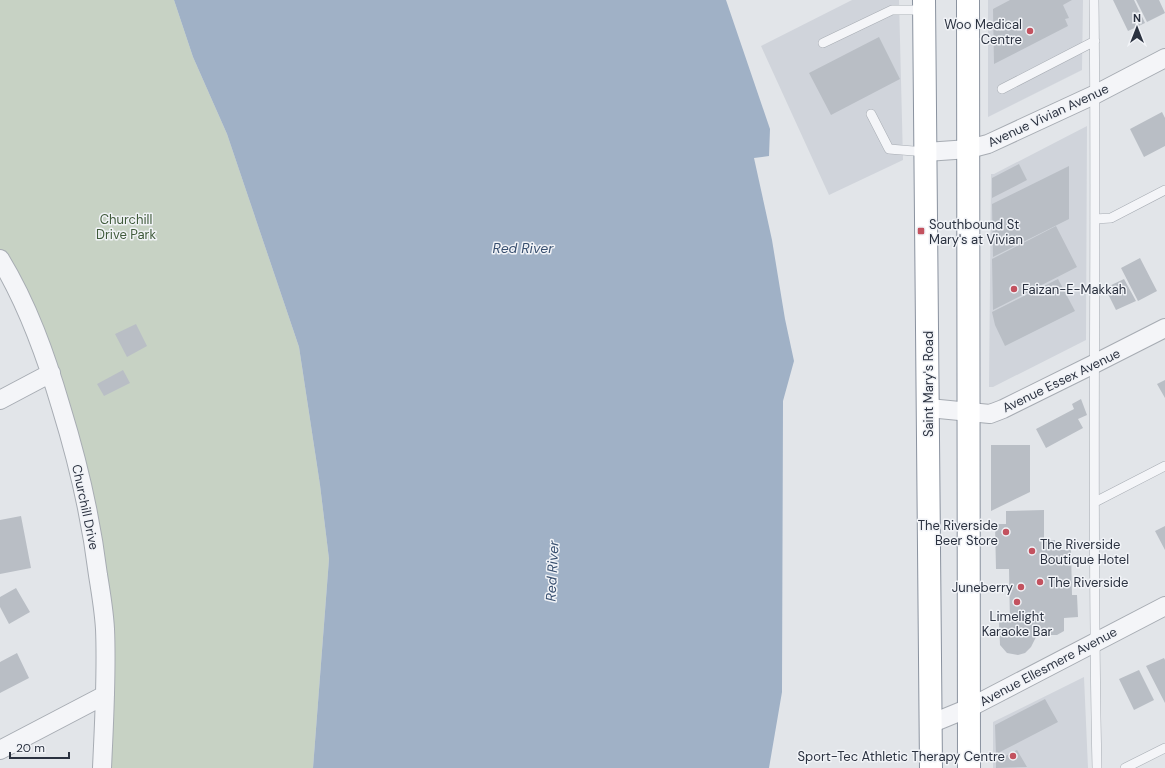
<svg xmlns="http://www.w3.org/2000/svg" width="1165" height="768" viewBox="0 0 1165 768" font-family="'DM Sans',sans-serif">
	<style>
		.built { fill: #d0d4db }
		.green { fill: #c7d2c4 }
		.water { fill: #a0b1c6 }
		.building { fill: #b9bec5 }
		.lines { fill: none; stroke-linecap: round; stroke-linejoin: round }
		.lane-casing { stroke: #a7acb3; stroke-width: 10 }
		.street-casing { stroke: #a7acb3; stroke-width: 20 }
		.highway-casing { stroke: #8a929f; stroke-width: 24 }
		.lane { stroke: #f4f5f8; stroke-width: 9 }
		.street { stroke: #f4f5f8; stroke-width: 18 }
		.highway { stroke: #fff; stroke-width: 22 }
		.poi-dot { fill: #c3525f; stroke: #f1f3f7; stroke-width: 1.5 }
		.labels { text-anchor: middle; stroke-width: 3; stroke-linejoin: round; paint-order: stroke }
		.poi-label { font-size: 13px; fill: #2b3240; stroke: #f1f3f7; text-anchor: end }
		.street-label { font-size: 13px; fill: #2b3240; stroke: #f1f3f7 }
		.park-label { font-size: 13px; fill: #3f5a3a; stroke: #f1f3f7 }
		.water-label { font-size: 14px; font-style: italic; fill: #395070; stroke: #f1f3f7 }
	</style>
	<rect width="100%" height="100%" fill="#e2e5e9"/>
	<path class="built" d="M852 0H899L903 160 829 195 761 46Z
		M988 0H1083L1082 70 988 117Z
		M1087 126 1086 340 993 387H989L991 174H994Z
		M1084 677 1088 768H993V722Z"/>
	<path class="green" d="M0 0H174L193 57 227 134 299 347 320 485 329 559 313 768H102L105 695 82 486 0 259Z"/>
	<path class="water" d="M174 0H726L770 129 769 156 754 158 772 240 785 319 794 361 783 401 782 692 769 768H313L329 559 320 485 299 347 227 134 193 57Z"/>
	<path class="building" d="M1010 0H1072L1063 5 1069 18 1065 19 1068 26 994 64 993 9Z
		M1113 0H1134L1145 23 1128 31Z
		M1136 0H1159L1165 13 1147 22Z
		M879 37 900 79 831 115 809 73Z
		M1162 112 1165 118V146L1144 157 1130 129Z
		M1019 164 1027 180 992 198V178Z
		M1069 166V219L993 257 992 204Z
		M1056 226 1077 267 993 310 992 259Z
		M1140 258 1157 291 1138 301 1121 268Z
		M1058 279 1075 311 1005 346 995 325 992 312Z
		M1124 279 1136 301 1116 310 1105 288Z
		M136 324 147 346 127 357 115 334Z
		M123 370 130 383 104 396 97 384Z
		M1165 380V398L1157 384Z
		M1081 399 1087 415 1078 419 1083 428 1046 448 1036 429 1074 409 1072 404Z
		M991 445H1030V492L991 511Z
		M1044 510V540H1055V550H1071L1072 595H1077L1078 617 1064 618V631L1057 635H1037L1031 647 1025 653 1018 655 1007 653 1000 645 999 622H1010L1009 569H996L995 524H1006V511Z
		M21 516 31 568 0 574V520Z
		M1165 526V550L1155 531Z
		M16 588 30 612 9 624 0 607V597Z
		M17 653 29 678 0 693V662Z
		M1164 658 1165 660V703L1146 666Z
		M1139 670 1154 700 1134 710 1119 679Z
		M1045 699 1058 722 996 754 995 725Z
		M1017 750 1027 767 996 768V761Z"/>
	<g class="lines">
		<defs>
			<path id="lane" d="M1094 0C1097 256 1091 512 1097 768
				M823 43 892 10H924
				M1002 89 1095 41
				M871 114 889 149 926 152
				M1095 219 1111 218 1165 190
				M1095 502 1165 466
				M1125 768 1165 748"/>
			<path id="street" d="M926 152 969 149 988 144 1096 94 1165 58
				M0 259C28 305 46 356 61 407 78 462 91 518 98 575 101 593 104 611 105 629 107 675 104 722 102 768
				M0 400 51 373
				M929 408 990 414 1003 409 1094 364 1165 328
				M930 724 969 708 1165 606
				M0 750 105 695"/>
			<path id="highway" d="M924 0 931 768
				M968 0 969 768"/>
		</defs>
		<use href="#lane" class="lane-casing"/>
		<use href="#street" class="street-casing"/>
		<use href="#highway" class="highway-casing"/>
		<use href="#lane" class="lane"/>
		<use href="#street" class="street"/>
		<use href="#highway" class="highway"/>
	</g>
	<g class="poi-dot">
		<circle cx="1030" cy="31" r="4"/>
		<rect x="917" y="227" width="8" height="8" rx="2"/>
		<circle cx="1014" cy="289" r="4"/>
		<circle cx="1006" cy="532" r="4"/>
		<circle cx="1032" cy="551" r="4"/>
		<circle cx="1040" cy="582" r="4"/>
		<circle cx="1021" cy="587" r="4"/>
		<circle cx="1017" cy="602" r="4"/>
		<circle cx="1013" cy="756" r="4"/>
	</g>
	<g class="labels">
		<g class="poi-label">
			<text x="1022" y="29">Woo Medical<tspan x="1022" dy="15">Centre</tspan></text>
			<text x="929" y="229" text-anchor="start">Southbound St<tspan x="929" dy="15">Mary's at Vivian</tspan></text>
			<text x="1022" y="294" text-anchor="start">Faizan-E-Makkah</text>
			<text x="998" y="530">The Riverside<tspan x="998" dy="15">Beer Store</tspan></text>
			<text x="1040" y="549" text-anchor="start">The Riverside<tspan x="1040" dy="15">Boutique Hotel</tspan></text>
			<text x="1048" y="587" text-anchor="start">The Riverside</text>
			<text x="1013" y="592">Juneberry</text>
			<text x="1017" y="621" text-anchor="middle">Limelight<tspan x="1017" dy="15">Karaoke Bar</tspan></text>
			<text x="1005" y="761">Sport-Tec Athletic Therapy Centre</text>
		</g>
		<g class="street-label">
			<text transform="translate(1048 115) rotate(-25)" y="5">Avenue Vivian Avenue</text>
			<text transform="translate(1061 380) rotate(-26)" y="5">Avenue Essex Avenue</text>
			<text transform="translate(928 384) rotate(-90)" y="5">Saint Mary's Road</text>
			<text transform="translate(86 507) rotate(78)" y="5">Churchill Drive</text>
			<text transform="translate(1048 666) rotate(-28)" y="5">Avenue Ellesmere Avenue</text>
		</g>
		<g class="park-label">
			<text x="126" y="224">Churchill<tspan x="126" dy="15">Drive Park</tspan></text>
		</g>
		<g class="water-label">
			<text x="523" y="253">Red River</text>
			<text transform="translate(552 571) rotate(-87)" y="5">Red River</text>
		</g>
	</g>
	<g transform="translate(1137 28)" stroke="#f1f3f7" stroke-width="3" paint-order="stroke">
	<path d="M0-3L7 15L0 10L-7 15Z" fill="#2b3240"/>
	<text y="-6" font-size="11" font-weight="bold" text-anchor="middle" fill="#2b3240">N</text>
	</g>
	<path d="M10 752v6h59v-6" fill="none" stroke="#2b3240" stroke-width="2"/>
	<text x="16" y="752" font-size="12" fill="#2b3240" stroke="#f1f3f7" stroke-width="3" paint-order="stroke">20 m</text>
</svg>
